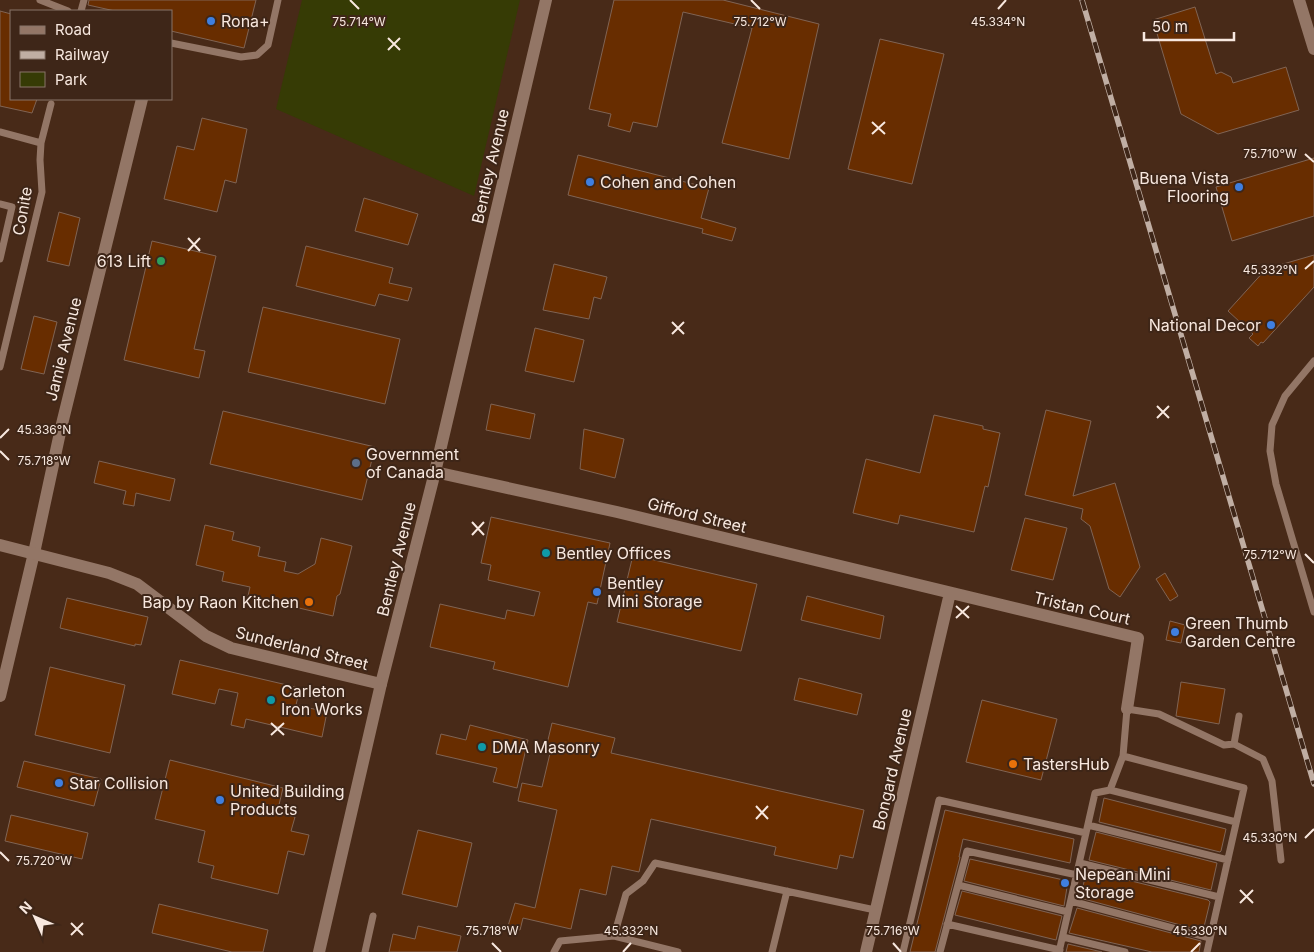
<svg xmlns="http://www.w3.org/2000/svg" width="1314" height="952" viewBox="0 0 1314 952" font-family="Inter,sans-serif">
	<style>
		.built { fill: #482a18; fill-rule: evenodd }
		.green { fill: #363b05 }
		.building { fill: #682d00; stroke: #806454 }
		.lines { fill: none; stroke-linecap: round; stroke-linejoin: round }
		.service { stroke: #937666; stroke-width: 7 }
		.minor { stroke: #937666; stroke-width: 12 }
		.tertiary { stroke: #937666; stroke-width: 12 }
		.rail-casing { stroke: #c0aea3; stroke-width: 5.5 }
		.rail { stroke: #3e2618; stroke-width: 4; stroke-dasharray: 11; stroke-linecap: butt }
		.ticks { fill: none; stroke: #f8e8df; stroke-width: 2 }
		.shop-dot { fill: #3f7fe0; stroke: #3e2618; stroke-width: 2 }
		.leisure-dot { fill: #2e9e5b; stroke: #3e2618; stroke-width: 2 }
		.service-dot { fill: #5c6f8a; stroke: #3e2618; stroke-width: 2 }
		.culture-dot { fill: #0f9aa8; stroke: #3e2618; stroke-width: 2 }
		.food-dot { fill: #e8710a; stroke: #3e2618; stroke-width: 2 }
		.labels { text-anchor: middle; stroke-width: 4; stroke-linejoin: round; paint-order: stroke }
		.poi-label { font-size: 16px; fill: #f8e8df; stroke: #3e2618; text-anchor: start }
		.street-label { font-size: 16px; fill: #f8e8df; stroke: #3e2618 }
		.ticks-label { font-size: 12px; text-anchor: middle; fill: #f8e8df; stroke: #3e2618; stroke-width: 4; stroke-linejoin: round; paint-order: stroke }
	</style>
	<rect width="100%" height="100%" fill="#3e2618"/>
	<path class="built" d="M0 0H1314V952H0ZM11 11H171V99H11Z"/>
	<path class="green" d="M302 0H520L474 196 276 109Z"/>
	<path class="building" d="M89 0H256L244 48 171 31V11H115L88 5Z
		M614 0H723L819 24 789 159 722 143 752 28 683 12 657 127 633 122 630 132 608 126 611 114 589 109Z
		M1195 7 1216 74 1221 72 1231 77 1233 83 1286 67 1299 110 1218 134 1181 114 1153 20Z
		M0 11 11 14V99H37L32 113 0 106Z
		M880 39 944 54 912 184 848 169Z
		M202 118 247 129 236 183 225 180 217 212 164 199 177 146 194 150Z
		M578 155 709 188 701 218 736 228 732 241 702 233 703 229 568 195Z
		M1314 158V216L1232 241 1216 187Z
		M364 198 418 214 408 245 355 231Z
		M59 212 80 218 69 266 47 261Z
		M152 241 216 256 194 349 205 351 199 378 124 360Z
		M306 246 393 268 389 283 412 288 408 301 379 294 375 306 296 286Z
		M1314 255V287L1263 343 1261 342 1258 346 1249 338 1253 334 1228 311 1266 269Z
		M554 264 607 277 601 299 594 297 589 319 543 310Z
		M263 307 400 339 385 404 248 372Z
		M34 316 57 322 44 374 21 369Z
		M535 328 584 340 574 382 525 371Z
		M491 404 535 414 530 439 486 430Z
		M1046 410 1091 421 1073 496 1115 483 1140 567 1120 597 1109 589 1090 526 1081 519 1083 509 1025 495Z
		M223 411 375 447 362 500 210 464Z
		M934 415 983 426V429L1000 433 988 487 985 486 974 532 900 515 898 524 853 513 866 459 920 473Z
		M584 429 624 439 615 478 580 469Z
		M99 461 175 479 170 501 136 493 134 506 123 504 126 491 94 483Z
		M491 517 610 543 597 604 588 602 568 687 493 669 495 662 430 647 440 604 505 619 507 610 534 616 540 592 488 580 491 565 481 563Z
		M1025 518 1067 528 1053 580 1011 570Z
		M205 525 234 532 232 540 260 547 258 556 286 562 284 571 298 574 315 564 321 538 352 546 340 594 337 596 333 616 248 596 250 587 222 581 224 572 196 565Z
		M633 555 757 584 741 651 617 622Z
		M1165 573 1178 596 1170 601 1156 579Z
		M807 596 884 616 880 639 801 620Z
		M67 598 148 617 141 645 135 644V646L60 628Z
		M1170 621 1185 625 1181 643 1166 640Z
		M180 660 300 688 296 705 327 712 322 737 246 719 244 728 231 725 238 693 219 689 215 704 172 694Z
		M50 667 125 685 110 753 35 735Z
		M799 678 862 694 857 715 794 700Z
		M1181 682 1225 689 1219 724 1176 716Z
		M982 700 1057 719 1041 780 966 762Z
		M552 723 615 738 611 753 864 810 853 858 840 855 837 869 774 855 776 847 651 819 639 872 612 866 606 895 580 889 571 929 523 918 520 930 508 926 515 903 535 908 557 810 518 801 522 783 542 787 552 745 547 744Z
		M470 725 528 740 517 788 493 782 497 768 436 754 441 734 466 740Z
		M170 760 283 788 277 813 295 817 291 831 309 835 304 855 288 851 278 894 211 878 214 866 198 862 205 831 155 819Z
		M24 761 101 779 94 806 17 787Z
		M1104 798 1226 829 1221 851 1220 852 1099 822Z
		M945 810 1074 839 1070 863 963 839 959 857H960L935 952H910Z
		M11 815 88 833 82 859 5 841Z
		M418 830 472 843 457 907 402 894Z
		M1096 832 1217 863 1211 890 1089 860Z
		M970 859 1068 881 1064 906 964 881Z
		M1087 870 1208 900 1210 902 1203 931 1080 898Z
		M962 891 1062 916 1056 940 955 915Z
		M159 904 268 930 263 952H232L152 933Z
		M1077 908 1201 941 1199 952H1152L1069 933Z
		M418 926 461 936 457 952H389L393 934 415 939Z
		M1068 944 1102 952H1066Z"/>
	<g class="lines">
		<path class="service" d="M40 0 68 11
			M81 11 84 0
			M171 43 241 57 257 55 268 45 278 0
			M0 132 41 143 51 104
			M0 204 12 207 0 259
			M1314 361 1285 396 1272 425 1270 451 1276 484 1314 612
			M0 367 42 192 40 160 41 143
			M1234 744 1263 759 1272 781 1281 860
			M1110 790 1236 822
			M1088 825 1228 860
			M1080 863 1219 897
			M958 885 1068 912
			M1071 901 1210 938
			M947 924 1060 950
			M1063 937 1125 952
			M365 952 373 916
			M554 952 560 941 614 936
			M678 952 614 936 626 894 643 881 655 863 875 910
			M772 952 787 891
			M903 952 939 800 1086 833
			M940 952 967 851 1077 875
			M1059 952 1095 793 1110 790 1123 756
			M1207 952 1244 788 1123 756 1127 709 1159 714 1224 745 1234 744 1239 716"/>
		<path class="minor" d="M435 472 617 512 1138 638 1127 709
			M381 684 435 472 546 0
			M0 696 34 553 61 428 142 99
			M866 952 950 593"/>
		<path class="tertiary" d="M1299 0 1314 49
			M0 545 109 573 137 584 206 636 231 648 381 684 319 952"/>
		<defs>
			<path id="rail" d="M1082 0 1314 784"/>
		</defs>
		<use href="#rail" class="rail-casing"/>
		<use href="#rail" class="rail"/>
	</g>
	<path class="ticks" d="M350 0 359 9M751 0 760 9M998 9 1006 0M388 38 400 50M388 50 400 38M872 122 885 134M872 134 885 122M1305 154 1314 162M188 238 200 251M188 251 200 238M1305 269 1314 261M672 322 684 334M672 334 684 322M1157 406 1169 418M1157 418 1169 406M0 438 9 429M0 451 9 460M472 522 484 535M472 535 484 522M1305 554 1314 563M956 606 969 618M956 618 969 606M271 723 284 735M271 735 284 723M756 806 768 819M756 819 768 806M1305 838 1314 829M0 852 9 861M1240 890 1253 903M1240 903 1253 890M71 923 83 935M71 935 83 923M492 943 501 952M893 943 901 952M623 952 631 943M1191 952 1200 943"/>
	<g class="shop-dot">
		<circle cx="211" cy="21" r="5"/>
		<circle cx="590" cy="182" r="5"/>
		<circle cx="1239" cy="187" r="5"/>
		<circle cx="1271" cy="325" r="5"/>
		<circle cx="597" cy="592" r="5"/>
		<circle cx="1175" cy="632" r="5"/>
		<circle cx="59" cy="783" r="5"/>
		<circle cx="220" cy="800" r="5"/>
		<circle cx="1065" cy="883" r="5"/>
	</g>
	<circle class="leisure-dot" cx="161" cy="261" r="5"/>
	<circle class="service-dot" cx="356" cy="463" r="5"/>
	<g class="culture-dot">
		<circle cx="546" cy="553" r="5"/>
		<circle cx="271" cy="700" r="5"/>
		<circle cx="482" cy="747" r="5"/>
	</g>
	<g class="food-dot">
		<circle cx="309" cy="602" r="5"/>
		<circle cx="1013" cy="764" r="5"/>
	</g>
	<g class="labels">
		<g class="poi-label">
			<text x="221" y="27">Rona+</text>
			<text x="1229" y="184" text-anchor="end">Buena Vista<tspan x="1229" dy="18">Flooring</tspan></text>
			<text x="600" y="188">Cohen and Cohen</text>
			<text x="151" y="267" text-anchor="end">613 Lift</text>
			<text x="1261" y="331" text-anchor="end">National Decor</text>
			<text x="366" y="460">Government<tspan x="366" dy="18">of Canada</tspan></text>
			<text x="556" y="559">Bentley Offices</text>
			<text x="607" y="589">Bentley<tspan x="607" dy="18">Mini Storage</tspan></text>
			<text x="299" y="608" text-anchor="end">Bap by Raon Kitchen</text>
			<text x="1185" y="629">Green Thumb<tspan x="1185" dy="18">Garden Centre</tspan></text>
			<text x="281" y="697">Carleton<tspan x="281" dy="18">Iron Works</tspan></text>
			<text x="492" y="753">DMA Masonry</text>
			<text x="1023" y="770">TastersHub</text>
			<text x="69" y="789">Star Collision</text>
			<text x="230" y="797">United Building<tspan x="230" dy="18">Products</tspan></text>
			<text x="1075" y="880">Nepean Mini<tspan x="1075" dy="18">Storage</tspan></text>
		</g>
		<g class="street-label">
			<text transform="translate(490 166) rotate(-77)" y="6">Bentley Avenue</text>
			<text transform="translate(22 211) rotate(-80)" y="6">Conite</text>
			<text transform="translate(63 349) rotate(-76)" y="6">Jamie Avenue</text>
			<text transform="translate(697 515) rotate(14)" y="6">Gifford Street</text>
			<text transform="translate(396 559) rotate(-76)" y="6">Bentley Avenue</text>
			<text transform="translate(1082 608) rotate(13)" y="6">Tristan Court</text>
			<text transform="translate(302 648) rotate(14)" y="6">Sunderland Street</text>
			<text transform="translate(892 769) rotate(-77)" y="6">Bongard Avenue</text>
		</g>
	</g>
	<g class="ticks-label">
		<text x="760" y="26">75.712°W</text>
		<text x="359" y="26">75.714°W</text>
		<text x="998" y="26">45.334°N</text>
		<text x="1270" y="158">75.710°W</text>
		<text x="1270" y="274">45.332°N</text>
		<text x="44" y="434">45.336°N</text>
		<text x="44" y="465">75.718°W</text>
		<text x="1270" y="559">75.712°W</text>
		<text x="1270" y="842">45.330°N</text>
		<text x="44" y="865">75.720°W</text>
		<text x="631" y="935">45.332°N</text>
		<text x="492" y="935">75.718°W</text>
		<text x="893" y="935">75.716°W</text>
		<text x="1200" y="935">45.330°N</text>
	</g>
	<rect x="10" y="10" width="162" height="90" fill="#3e2618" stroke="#887468"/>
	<rect x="20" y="26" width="25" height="8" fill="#937666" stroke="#887468"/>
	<text x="55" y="35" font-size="15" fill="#f8e8df">Road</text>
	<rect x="20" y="51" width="25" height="8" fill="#c0aea3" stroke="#887468"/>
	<text x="55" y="60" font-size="15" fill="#f8e8df">Railway</text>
	<rect x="20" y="72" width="25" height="15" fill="#363b05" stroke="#887468"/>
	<text x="55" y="85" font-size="15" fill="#f8e8df">Park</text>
	<g transform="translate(35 917) rotate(315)" stroke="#3e2618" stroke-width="4" paint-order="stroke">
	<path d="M0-4L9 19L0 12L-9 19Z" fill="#f8e8df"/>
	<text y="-8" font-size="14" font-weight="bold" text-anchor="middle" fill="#f8e8df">N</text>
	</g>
	<path d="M1144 32v8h90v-8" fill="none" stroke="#f8e8df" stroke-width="2.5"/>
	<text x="1152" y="32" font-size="15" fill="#f8e8df" stroke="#3e2618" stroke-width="4" paint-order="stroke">50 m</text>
</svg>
